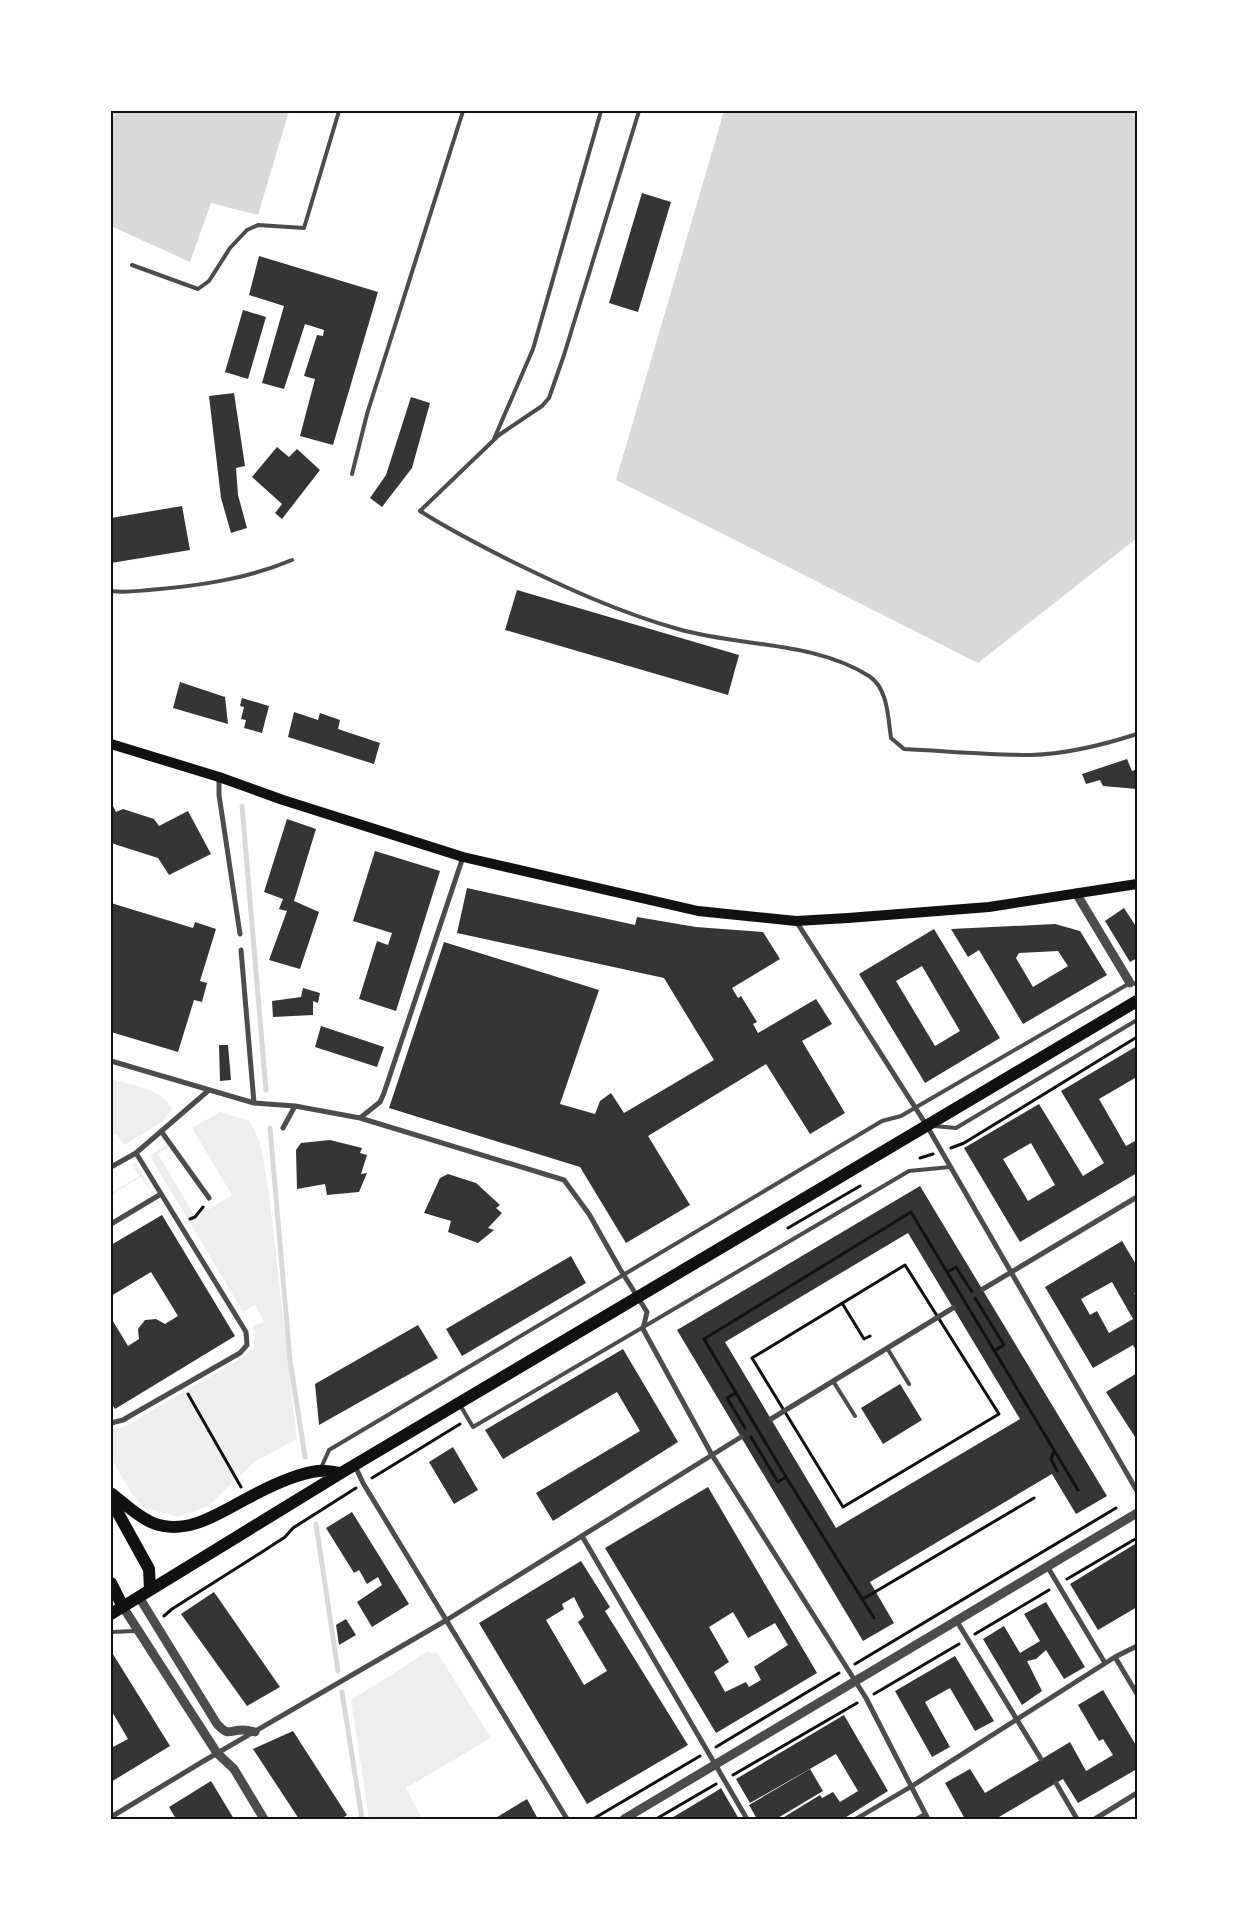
<svg xmlns="http://www.w3.org/2000/svg" width="1248" height="1930" viewBox="0 0 1248 1930" font-family="'Archivo Narrow',sans-serif">
	<style>
		.green { fill: #eee }
		.water { fill: #d9d9d9 }
		.lines { fill: none; stroke-linecap: round; stroke-linejoin: round }
		.stream { stroke: #d9d9d9; stroke-width: 5 }
		.building { fill: #353535; fill-rule: evenodd }
		.path { stroke: #111; stroke-width: 3 }
		.service { stroke: #4c4c4c; stroke-width: 4 }
		.pedestrian { stroke: #4c4c4c; stroke-width: 4.5 }
		.minor { stroke: #4c4c4c; stroke-width: 5 }
		.tertiary { stroke: #4c4c4c; stroke-width: 9 }
		.secondary { stroke: #111; stroke-width: 10 }
		.primary { stroke: #111; stroke-width: 12 }
		.neatline { fill: none; stroke: #111; stroke-width: 2 }
	</style>
	<rect width="100%" height="100%" fill="#fff"/>
	<path class="green" d="M111 1079C131 1085 163 1089 172 1109L162 1122 124 1145 116 1133 111 1136Z
		M220 1112 250 1121 261 1146 269 1193 297 1439 254 1462 208 1506 179 1517 143 1507 132 1494 111 1458V1429L124 1427 243 1357 253 1349 255 1335 253 1326 264 1322 255 1305 243 1312 189 1221 232 1195 192 1128Z
		M167 1144 170 1147 158 1154 194 1215 188 1219 152 1160 151 1155Z
		M135 1162 138 1166 150 1188H148L141 1177 111 1195V1193L139 1176 132 1164Z
		M427 1652 438 1654 491 1738 406 1788 422 1819H369L351 1700Z"/>
	<path class="water" d="M111 111H289L258 215 211 203 190 262 111 226Z
		M724 111H1137V538L978 663 616 480Z"/>
	<g class="lines">
		<path class="stream" d="M242 806 266 1090
			M270 1128 290 1360 305 1457
			M316 1524 338 1671
			M342 1692 362 1819"/>
	</g>
	<path class="building" d="M642 193 671 202 638 312 609 303Z
		M259 256 378 292 333 445 300 436 315 379 304 376 317 335 323 336 324 330 305 324 284 389 262 383 284 306 249 295Z
		M243 310 266 317 248 379 225 372Z
		M234 393 245 466 236 468 238 495 247 528 231 533 221 498 209 396Z
		M411 397 430 403 412 468 382 507 370 498 386 475Z
		M277 447 289 457 297 449 320 470 282 519 275 513 282 504 252 477Z
		M182 506 190 550 111 563V518Z
		M517 590 739 655 728 695 505 630Z
		M180 682 225 697 228 724 173 708Z
		M242 698 269 706 262 733 244 728 246 720 241 719 244 707 240 706Z
		M294 712 318 720 320 713 340 720 338 729 380 743 374 764 288 737Z
		M1127 759 1132 771 1137 769V789L1103 786 1100 780 1086 784 1082 774Z
		M111 802 116 812 123 809 151 818 154 819 159 826 188 811 211 854 169 875 158 858 111 843Z
		M287 819 316 829 294 901 319 912 300 969 269 960 287 911 279 909 283 899 264 892Z
		M375 851 440 871 396 1011 359 999 377 941 388 945 392 933 353 921Z
		M467 888 635 925 637 917 696 927 763 932 780 959 732 988 738 998 741 996 757 1022 753 1024 758 1033 816 999 832 1024 802 1041 845 1113 810 1134 766 1064 648 1136 690 1205 626 1243 580 1167 389 1108 444 942 599 990 560 1104 595 1114 600 1101 611 1093 624 1113 714 1060 664 978 457 933Z
		M111 903 193 928 195 922 216 929 200 981 207 983 202 1002 194 1000 178 1052 111 1032Z
		M1124 908 1137 928V958L1130 962 1105 921Z
		M1055 924 1080 931 1107 975 1023 1024 979 950 968 957 951 929ZM1058 951 1068 966 1033 987 1016 958 1019 953Z
		M934 929 1000 1038 925 1083 859 974ZM922 966 960 1031 935 1046 896 981Z
		M303 988 320 993 318 1003 313 1001V1015L273 1017 272 1001 301 997Z
		M321 1026 384 1047 377 1067 315 1047Z
		M219 1045H228L231 1080 220 1081Z
		M1137 1046V1081L1135 1078 1099 1099 1126 1146 1137 1140V1173L1020 1242 964 1148 1039 1104 1083 1176 1104 1163 1061 1091ZM1031 1143 1055 1185 1028 1201 1003 1159Z
		M330 1140 362 1148 360 1153 367 1155 361 1174 367 1173 359 1192 327 1195 325 1184 297 1189 296 1150 301 1143Z
		M448 1174 476 1183 500 1205 496 1208 502 1213 488 1228 494 1230 478 1243 448 1232 451 1221 424 1213 440 1178Z
		M920 1186 1107 1496 1076 1514 1052 1474 870 1582 894 1623 863 1641 677 1330ZM908 1233 1020 1419 836 1528 725 1342Z
		M162 1215 235 1336 115 1409 111 1403V1318L128 1346 139 1339 138 1329 145 1320 156 1319 165 1324 178 1316 151 1272 111 1296V1245Z
		M1122 1241 1137 1266V1292L1134 1293 1137 1298V1352L1133 1345 1093 1368 1045 1287ZM1112 1282 1133 1319 1109 1333 1097 1311 1090 1315 1081 1299Z
		M571 1256 586 1283 462 1356 446 1329Z
		M418 1325 438 1358 319 1425 315 1384Z
		M623 1349 678 1442 553 1521 536 1493 640 1431 617 1392 503 1459 485 1430Z
		M1137 1373V1440L1106 1392Z
		M900 1384 922 1420 883 1444 861 1408Z
		M453 1447 478 1490 454 1504 429 1462Z
		M708 1487 817 1673 716 1733 605 1548ZM733 1612 748 1638 775 1623 788 1645 754 1667 761 1680 749 1687 746 1682 725 1692 714 1672 729 1662 709 1627Z
		M352 1512 409 1604 372 1627 357 1602 382 1585 378 1577 367 1584 359 1570 354 1573 326 1528Z
		M1135 1544 1137 1607 1098 1630 1070 1584Z
		M581 1561 610 1607 605 1611 688 1745 587 1804 479 1623ZM574 1597 584 1617 578 1622 607 1671 584 1685 546 1620 564 1609 562 1604Z
		M214 1592 280 1687 247 1706 181 1614Z
		M1046 1602 1085 1667 1064 1679 1046 1650 1036 1659 1027 1661 1042 1691 1022 1705 983 1639 1004 1626 1020 1653 1040 1641 1024 1614Z
		M346 1619 356 1635 339 1645 336 1625Z
		M111 1651 170 1746 111 1782V1748L128 1739 111 1710Z
		M955 1656 994 1721 975 1731 950 1688 925 1702 950 1747 932 1757 895 1691Z
		M1103 1690 1137 1747V1769L1078 1803 1063 1779 999 1817 1000 1819H965L945 1783 970 1769 985 1793 1070 1742 1086 1771 1113 1755 1103 1739 1099 1741 1078 1705Z
		M844 1715 888 1791 843 1819H781L820 1795 822 1798 833 1792 840 1802 858 1791 836 1754 750 1803 736 1779Z
		M293 1731 347 1815 341 1819H299L253 1749Z
		M810 1769 823 1791 776 1819H757L749 1805Z
		M211 1781 234 1819H176L169 1807Z
		M721 1788 739 1819H670L715 1792Z
		M527 1799 538 1819H494Z"/>
	<g class="lines">
		<path class="path" d="M951 1148 964 1143 1137 1037
			M920 1158 933 1154
			M190 1219 195 1217 203 1207
			M788 1228 860 1186
			M905 1265 999 1414 843 1507 752 1358Z
			M947 1272 956 1267 972 1292
			M975 1298 1004 1345 994 1351
			M842 1303 864 1339 870 1336
			M736 1393 727 1398 745 1428
			M188 1394 241 1487
			M751 1437 778 1482 786 1477
			M1054 1451 1051 1459 1057 1471
			M372 1478 460 1424
			M1067 1579 1137 1538
			M863 1599 1034 1498
			M164 1616 172 1609 262 1552 285 1537 293 1528 356 1488
			M874 1618 786 1477 704 1339 911 1212 1078 1490
			M975 1634 1049 1590
			M855 1664 1116 1508
			M874 1694 959 1644
			M716 1747 839 1673
			M733 1775 857 1703
			M593 1819 700 1756
			M656 1819 716 1784"/>
		<path class="service" d="M639 111 564 355 549 398 542 406 499 435 420 511C450 530 481 546 513 562 566 588 621 613 678 629 740 647 814 641 869 676 888 688 888 718 891 738L904 749C946 751 989 755 1031 755 1067 754 1103 745 1137 734
			M132 265 198 289 209 281 230 248 247 230 258 225 304 228 339 111
			M494 439 533 349 601 111
			M352 474 367 414 463 111
			M111 591C124 593 137 591 149 590 198 586 247 579 292 560
			M934 1126 956 1128 1137 1020
			M887 1348 909 1384
			M833 1381 855 1416
			M460 1405 473 1427 909 1171 950 1167
			M321 1468 329 1450 882 1121 901 1116 1130 983 1137 984
			M111 1632 136 1631
			M916 1819 925 1814"/>
		<path class="pedestrian" d="M856 1819 912 1786"/>
		<path class="minor" d="M219 777V795L240 934
			M796 921 927 1126 1137 1491
			M241 950 254 1103
			M111 1061 254 1103 295 1106 360 1118 564 1180 589 1214 620 1269 647 1312 643 1329 712 1455 866 1698 928 1819
			M360 1118 380 1102 384 1093 463 857
			M283 1128 295 1106
			M161 1131 209 1198
			M111 1167 136 1153 209 1090
			M111 1224 161 1194
			M983 1289 1137 1197
			M771 1419 953 1308
			M111 1423 123 1420 135 1413 240 1353 247 1345 246 1332 136 1153
			M355 1466 363 1483 567 1819
			M582 1536 747 1819
			M1047 1566 1105 1663
			M956 1620 1041 1759
			M1115 1657 1137 1694
			M1056 1783 1077 1819
			M912 1786 1115 1657 1137 1646
			M111 1817 202 1762 445 1621 741 1437
			M1095 1819 1137 1793"/>
		<path class="tertiary" d="M1076 893 1130 983
			M139 1597 217 1724C229 1737 229 1730 243 1730 247 1730 251 1731 255 1732
			M123 1607 217 1753 234 1769 264 1819
			M624 1819 1137 1513"/>
		<path class="secondary" d="M111 744 219 777 283 800 463 857 698 911 796 921 848 918 989 907 1137 884"/>
		<path class="primary" d="M111 1494 113 1504 149 1569 150 1590
			M112 1494C125 1504 138 1517 153 1523 186 1536 218 1514 246 1499 268 1487 294 1474 318 1471 325 1470 334 1472 341 1473
			M111 1583 123 1607
			M111 1614 341 1473 1137 1001"/>
	</g>
	<rect width="1248" height="1930" fill="none" stroke="#ffffff" stroke-width="225"/>
	<rect x="112" y="112" width="1024" height="1706" class="neatline"/>
</svg>
